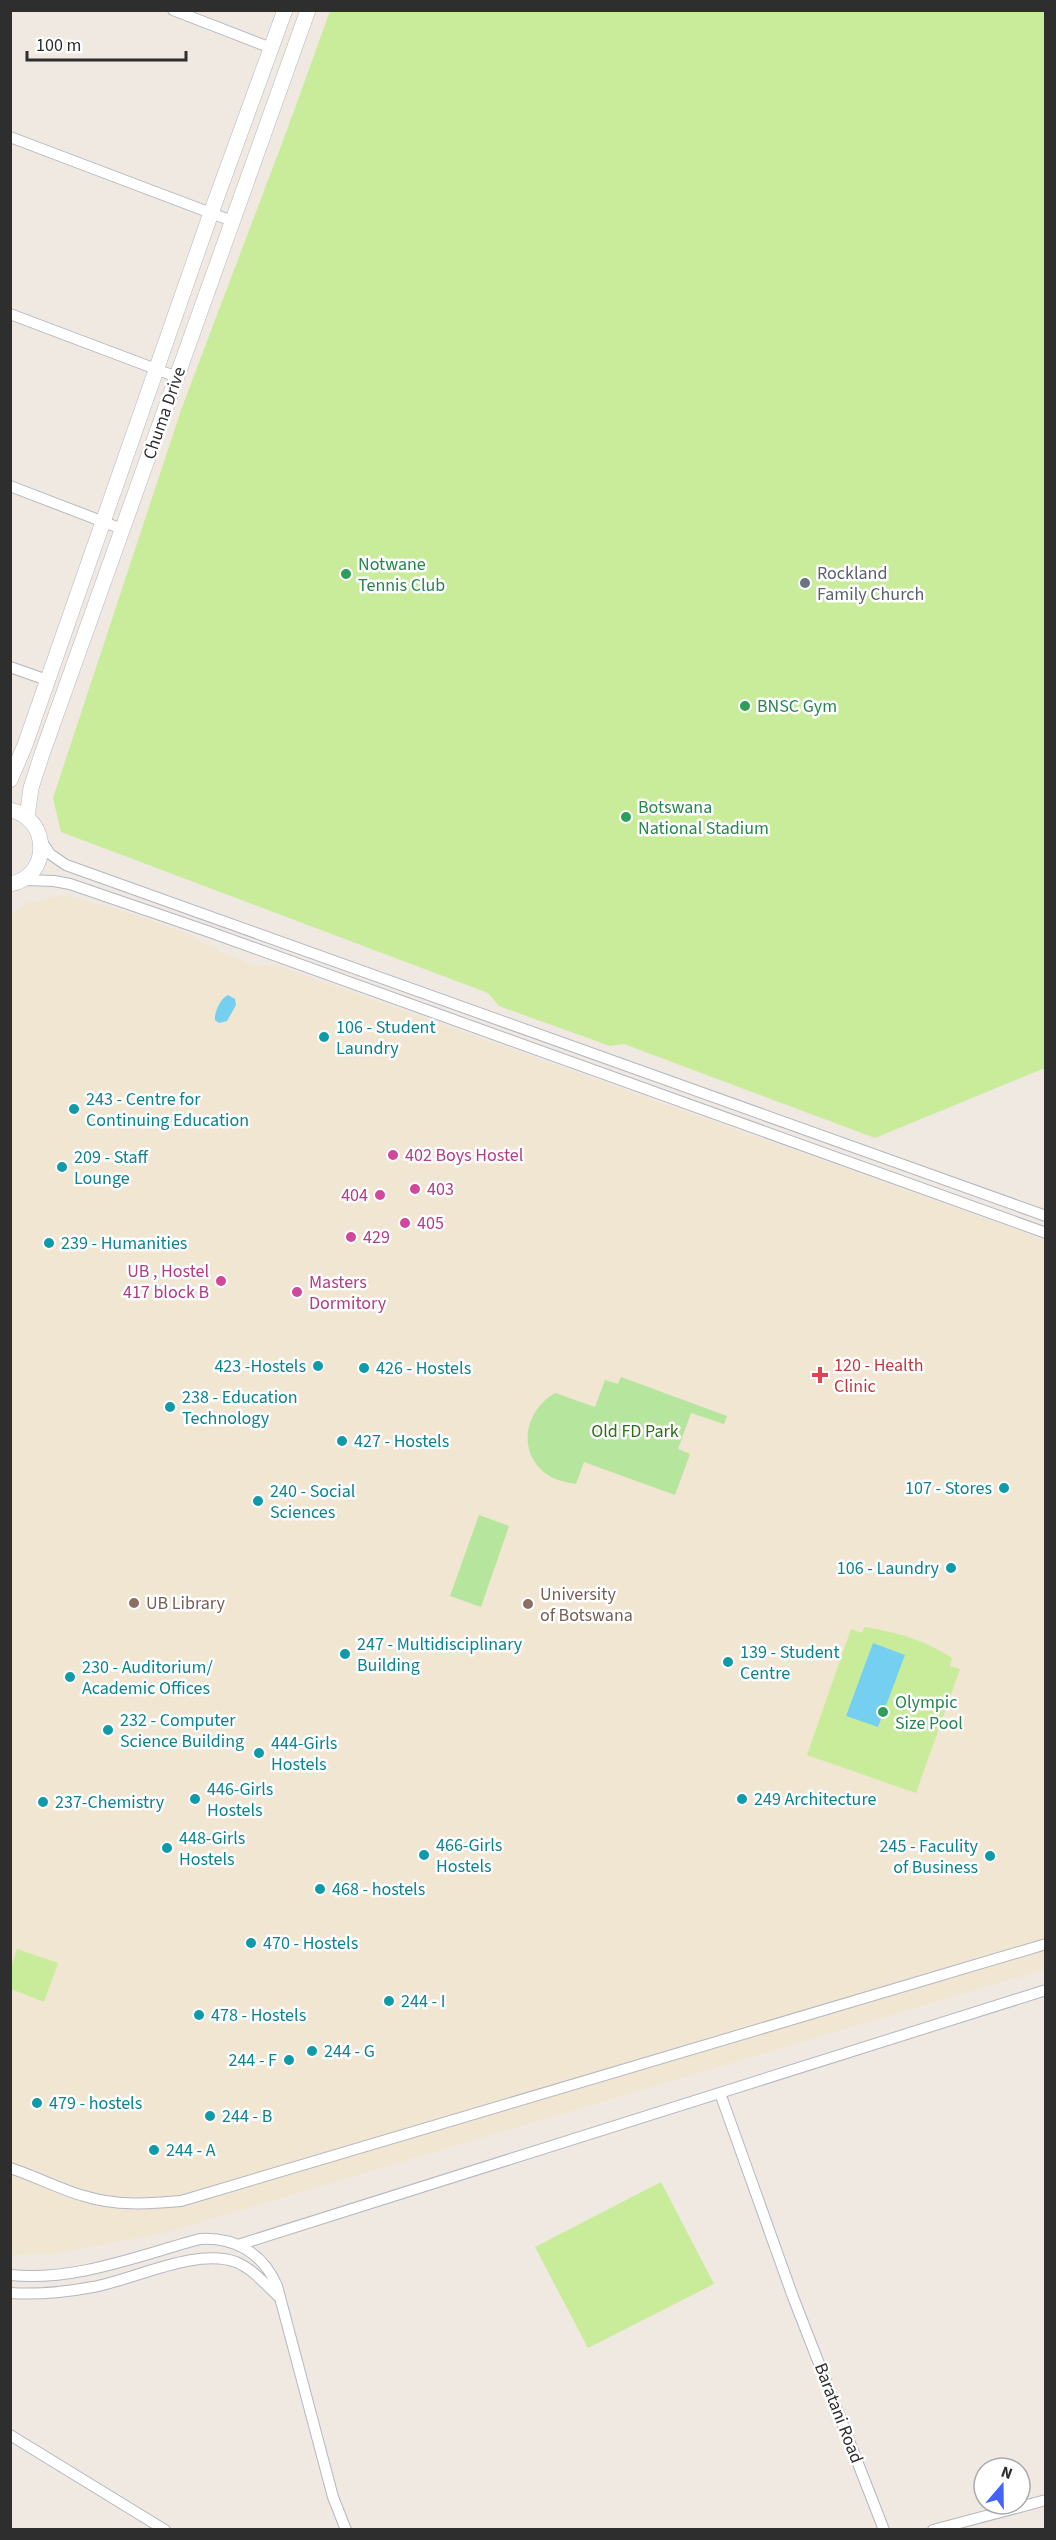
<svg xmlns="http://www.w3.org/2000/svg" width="1056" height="2540" viewBox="0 0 1056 2540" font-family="'Source Sans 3',sans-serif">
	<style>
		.education { fill: #f0e6d1 }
		.green { fill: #b6e59e }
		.pitch { fill: #c9ec9a }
		.water { fill: #75cff0 }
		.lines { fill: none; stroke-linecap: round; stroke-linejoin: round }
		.minor-casing { stroke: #b4b7c1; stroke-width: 12 }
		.secondary-casing { stroke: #b4b7c1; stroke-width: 16 }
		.minor { stroke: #fff; stroke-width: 10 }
		.secondary { stroke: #fff; stroke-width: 15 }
		.leisure-dot { fill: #2e9e5b; stroke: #fff; stroke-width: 2 }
		.worship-dot { fill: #6b7280; stroke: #fff; stroke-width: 2 }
		.culture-dot { fill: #0f9aa8; stroke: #fff; stroke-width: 2 }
		.hotel-dot { fill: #d1479c; stroke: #fff; stroke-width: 2 }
		.health-dot { fill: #e0444e; stroke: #fff; stroke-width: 2 }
		.education-dot { fill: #8d6e63; stroke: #fff; stroke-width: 2 }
		.labels { text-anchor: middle; stroke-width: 5; stroke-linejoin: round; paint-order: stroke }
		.street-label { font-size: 18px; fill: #2e2e2e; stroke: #fff }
		.leisure-label { font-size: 18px; fill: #27864d; stroke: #fff; text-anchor: start }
		.worship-label { font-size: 18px; fill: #5b616d; stroke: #fff; text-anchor: start }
		.culture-label { font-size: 18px; fill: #0d838f; stroke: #fff; text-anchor: start }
		.hotel-label { font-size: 18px; fill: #b23c85; stroke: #fff; text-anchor: start }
		.health-label { font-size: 18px; fill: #be3a42; stroke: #fff; text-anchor: start }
		.park-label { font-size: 18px; fill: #2c6e1b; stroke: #fff }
		.education-label { font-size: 18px; fill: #785e54; stroke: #fff; text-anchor: start }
	</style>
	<rect width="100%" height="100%" fill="#efe9e1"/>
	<path class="education" d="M57 896 72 897 130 913 195 936 196 941 218 948 217 951 257 966 276 965 1045 1240V1969L164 2233 53 2254 11 2255 10 915 25 904Z"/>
	<path class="green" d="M621 1377 727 1416 724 1424 691 1413 678 1449 690 1454 675 1495 584 1462 576 1484C565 1482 554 1480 545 1473 516 1450 526 1410 555 1393L595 1407 605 1380 618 1384Z
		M479 1515 509 1526 481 1607 450 1596Z"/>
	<path class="pitch" d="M330 11H1045V1068L875 1138 624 1044 610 1046 499 1006 488 993 61 832 53 798 181 410 287 130Z
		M864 1627C897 1632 924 1640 952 1658L950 1666 960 1669 916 1793 807 1755 851 1629 862 1633Z
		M17 1949 58 1963 44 2002 11 1989V1968Z
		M661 2182 714 2284 588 2348 535 2247Z"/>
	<path class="water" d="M228 995 235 999 236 1005 227 1021 219 1023 215 1020C214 1012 221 998 228 995Z
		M873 1643 905 1655 878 1727 846 1716Z"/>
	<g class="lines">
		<defs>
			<path id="minor" d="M173 10 271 48
				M10 137 232 221
				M10 314 177 377
				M10 486 122 529
				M10 667 47 680
				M42 842 50 854 66 865 1046 1216
				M24 880 54 881 70 884 207 931 1046 1233
				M720 2093 793 2297 884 2530
				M10 2168C35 2176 59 2189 84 2196 116 2206 148 2204 181 2201L1046 1944
				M241 2244 1046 1990
				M10 2275C74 2282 140 2255 200 2239 235 2237 263 2253 277 2286L333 2497 346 2530
				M10 2293C38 2295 66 2292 93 2287 133 2280 197 2247 236 2262 253 2269 266 2285 279 2297
				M10 2435 165 2530
				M933 2530 1046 2500"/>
			<path id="secondary" d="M10 780 25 745 211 213 285 10
				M10 810C51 818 51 877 10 884
				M27 817 31 788 42 754 308 10"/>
		</defs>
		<use href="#minor" class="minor-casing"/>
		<use href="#secondary" class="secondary-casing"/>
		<use href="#minor" class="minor"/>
		<use href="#secondary" class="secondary"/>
	</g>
	<g class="leisure-dot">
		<circle cx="346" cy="574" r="6"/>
		<circle cx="745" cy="706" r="6"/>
		<circle cx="626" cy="817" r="6"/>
		<circle cx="883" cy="1712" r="6"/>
	</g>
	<circle class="worship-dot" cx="805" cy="583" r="6"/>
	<g class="culture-dot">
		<circle cx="324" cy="1037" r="6"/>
		<circle cx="74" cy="1109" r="6"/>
		<circle cx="62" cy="1167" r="6"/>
		<circle cx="49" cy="1243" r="6"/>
		<circle cx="318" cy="1366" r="6"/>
		<circle cx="364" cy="1368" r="6"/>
		<circle cx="170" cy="1407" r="6"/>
		<circle cx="342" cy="1441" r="6"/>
		<circle cx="1004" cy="1488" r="6"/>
		<circle cx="258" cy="1501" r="6"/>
		<circle cx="951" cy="1568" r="6"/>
		<circle cx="345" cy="1654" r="6"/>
		<circle cx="728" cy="1662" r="6"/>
		<circle cx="70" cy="1677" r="6"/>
		<circle cx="108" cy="1730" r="6"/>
		<circle cx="259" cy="1753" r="6"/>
		<circle cx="195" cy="1799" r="6"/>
		<circle cx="742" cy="1799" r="6"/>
		<circle cx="43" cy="1802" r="6"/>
		<circle cx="167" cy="1848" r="6"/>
		<circle cx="424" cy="1855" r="6"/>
		<circle cx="990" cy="1856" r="6"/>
		<circle cx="320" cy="1889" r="6"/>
		<circle cx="251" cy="1943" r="6"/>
		<circle cx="389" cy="2001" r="6"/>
		<circle cx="199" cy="2015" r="6"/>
		<circle cx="312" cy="2051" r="6"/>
		<circle cx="289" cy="2060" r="6"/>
		<circle cx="37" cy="2103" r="6"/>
		<circle cx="210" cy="2116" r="6"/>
		<circle cx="154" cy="2150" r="6"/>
	</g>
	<g class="hotel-dot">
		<circle cx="393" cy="1155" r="6"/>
		<circle cx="415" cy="1189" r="6"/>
		<circle cx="380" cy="1195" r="6"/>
		<circle cx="405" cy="1223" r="6"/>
		<circle cx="351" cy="1237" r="6"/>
		<circle cx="221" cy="1281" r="6"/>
		<circle cx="297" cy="1292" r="6"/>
	</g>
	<path class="health-dot" d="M817 1366h6v6h6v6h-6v6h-6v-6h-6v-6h6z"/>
	<g class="education-dot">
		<circle cx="134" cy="1603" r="6"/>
		<circle cx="528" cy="1604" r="6"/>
	</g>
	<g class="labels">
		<g class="street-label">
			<text transform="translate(164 413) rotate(-71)" y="6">Chuma Drive</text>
			<text transform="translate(839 2413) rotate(69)" y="6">Baratani Road</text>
		</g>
		<g class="leisure-label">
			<text x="358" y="570">Notwane<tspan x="358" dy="21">Tennis Club</tspan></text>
			<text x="757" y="712">BNSC Gym</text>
			<text x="638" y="813">Botswana<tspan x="638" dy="21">National Stadium</tspan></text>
			<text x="895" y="1708">Olympic<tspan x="895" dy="21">Size Pool</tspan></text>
		</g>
		<g class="worship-label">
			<text x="817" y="579">Rockland<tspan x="817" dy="21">Family Church</tspan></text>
		</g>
		<g class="culture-label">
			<text x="336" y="1033">106 - Student<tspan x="336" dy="21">Laundry</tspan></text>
			<text x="86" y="1105">243 - Centre for<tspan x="86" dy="21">Continuing Education</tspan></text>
			<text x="74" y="1163">209 - Staff<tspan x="74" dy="21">Lounge</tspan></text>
			<text x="61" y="1249">239 - Humanities</text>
			<text x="306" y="1372" text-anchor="end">423 -Hostels</text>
			<text x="376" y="1374">426 - Hostels</text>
			<text x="182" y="1403">238 - Education<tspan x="182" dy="21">Technology</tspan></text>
			<text x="354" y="1447">427 - Hostels</text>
			<text x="992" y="1494" text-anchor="end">107 - Stores</text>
			<text x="270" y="1497">240 - Social<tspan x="270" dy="21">Sciences</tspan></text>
			<text x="939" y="1574" text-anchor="end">106 - Laundry</text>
			<text x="357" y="1650">247 - Multidisciplinary<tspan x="357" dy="21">Building</tspan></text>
			<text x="740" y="1658">139 - Student<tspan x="740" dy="21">Centre</tspan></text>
			<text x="82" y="1673">230 - Auditorium/<tspan x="82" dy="21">Academic Offices</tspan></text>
			<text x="120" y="1726">232 - Computer<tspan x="120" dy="21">Science Building</tspan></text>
			<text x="271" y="1749">444-Girls<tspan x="271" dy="21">Hostels</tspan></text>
			<text x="207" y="1795">446-Girls<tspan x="207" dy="21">Hostels</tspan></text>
			<text x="754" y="1805">249 Architecture</text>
			<text x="55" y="1808">237-Chemistry</text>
			<text x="179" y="1844">448-Girls<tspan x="179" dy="21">Hostels</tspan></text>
			<text x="436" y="1851">466-Girls<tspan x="436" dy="21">Hostels</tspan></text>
			<text x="978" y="1852" text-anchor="end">245 - Faculity<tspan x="978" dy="21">of Business</tspan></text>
			<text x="332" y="1895">468 - hostels</text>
			<text x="263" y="1949">470 - Hostels</text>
			<text x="401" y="2007">244 - I</text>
			<text x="211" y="2021">478 - Hostels</text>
			<text x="324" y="2057">244 - G</text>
			<text x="277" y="2066" text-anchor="end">244 - F</text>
			<text x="49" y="2109">479 - hostels</text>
			<text x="222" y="2122">244 - B</text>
			<text x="166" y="2156">244 - A</text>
		</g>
		<g class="hotel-label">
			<text x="405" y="1161">402 Boys Hostel</text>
			<text x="427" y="1195">403</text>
			<text x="368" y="1201" text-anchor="end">404</text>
			<text x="417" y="1229">405</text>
			<text x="363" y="1243">429</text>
			<text x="209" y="1277" text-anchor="end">UB , Hostel<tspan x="209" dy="21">417 block B</tspan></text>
			<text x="309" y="1288">Masters<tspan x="309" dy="21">Dormitory</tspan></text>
		</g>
		<g class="health-label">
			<text x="834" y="1371">120 - Health<tspan x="834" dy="21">Clinic</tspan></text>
		</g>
		<g class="park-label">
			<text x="635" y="1437">Old FD Park</text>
		</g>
		<g class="education-label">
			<text x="540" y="1600">University<tspan x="540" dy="21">of Botswana</tspan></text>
			<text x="146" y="1609">UB Library</text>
		</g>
	</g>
	<rect width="1056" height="2540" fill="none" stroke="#2e2e2e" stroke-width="24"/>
	<g transform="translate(1002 2486) rotate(20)"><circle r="28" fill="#ffffff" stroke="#ababab" stroke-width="1.5"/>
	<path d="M0-4.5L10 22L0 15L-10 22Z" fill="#4264fb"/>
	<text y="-9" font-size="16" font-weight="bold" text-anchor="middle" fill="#2e2e2e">N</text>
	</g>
	<path d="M27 51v9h159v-9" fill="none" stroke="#2e2e2e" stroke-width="3"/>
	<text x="36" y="51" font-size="18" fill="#2e2e2e" stroke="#ffffff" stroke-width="4.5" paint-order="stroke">100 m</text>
</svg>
